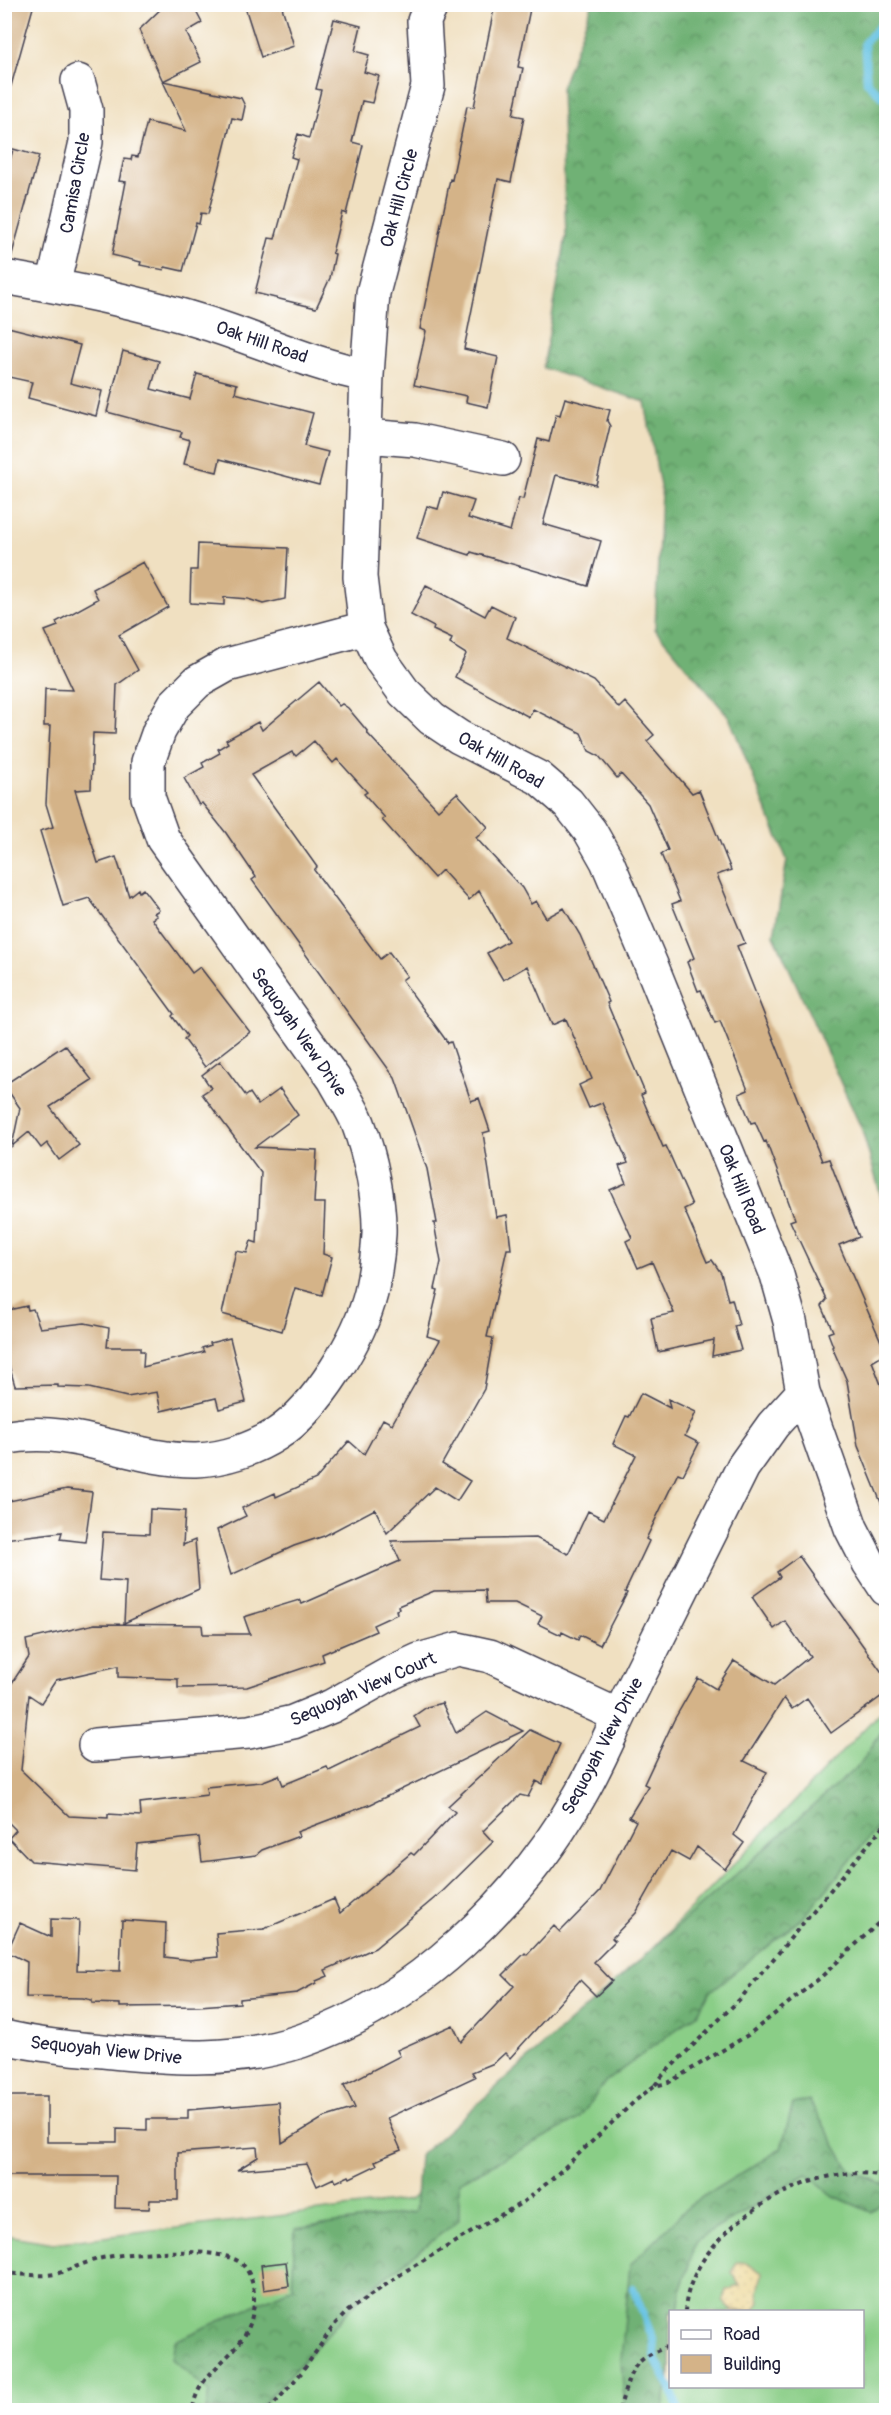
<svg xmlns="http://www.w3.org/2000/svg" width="891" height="2415" viewBox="0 0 891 2415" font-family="Pangolin,sans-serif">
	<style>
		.grass { fill: #8ace87; stroke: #567861; stroke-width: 1.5; fill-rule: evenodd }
		.forest { fill: url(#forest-crowns); stroke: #486a58; stroke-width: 1.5 }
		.sand { fill: url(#sand-dots); stroke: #887e6c; stroke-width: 1.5 }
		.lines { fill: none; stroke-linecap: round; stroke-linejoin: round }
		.stream { stroke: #64c1e2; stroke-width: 8 }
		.building { fill: #d4b388 }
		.minor-casing { stroke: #413e4f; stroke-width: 36 }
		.path { stroke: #413e4f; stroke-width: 4; stroke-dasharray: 4.5 4.5; stroke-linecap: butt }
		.minor { stroke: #fff; stroke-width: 33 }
		.labels { text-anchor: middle; stroke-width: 4.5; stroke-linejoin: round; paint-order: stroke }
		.street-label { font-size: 18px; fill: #22223b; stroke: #fff }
	</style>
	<defs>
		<pattern id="forest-crowns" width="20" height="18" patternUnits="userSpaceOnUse" patternTransform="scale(1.5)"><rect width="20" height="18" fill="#6fb174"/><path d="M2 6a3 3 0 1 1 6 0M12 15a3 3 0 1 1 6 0" fill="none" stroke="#5b9060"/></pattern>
		<pattern id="sand-dots" width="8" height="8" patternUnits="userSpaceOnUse" patternTransform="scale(1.5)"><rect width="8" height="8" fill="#eeda9e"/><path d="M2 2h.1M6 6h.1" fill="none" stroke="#ccbb89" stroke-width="1.8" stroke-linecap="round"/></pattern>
	</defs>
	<rect width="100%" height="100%" fill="#fff"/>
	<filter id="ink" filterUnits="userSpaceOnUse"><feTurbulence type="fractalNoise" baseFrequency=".0167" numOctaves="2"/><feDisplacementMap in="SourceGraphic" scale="12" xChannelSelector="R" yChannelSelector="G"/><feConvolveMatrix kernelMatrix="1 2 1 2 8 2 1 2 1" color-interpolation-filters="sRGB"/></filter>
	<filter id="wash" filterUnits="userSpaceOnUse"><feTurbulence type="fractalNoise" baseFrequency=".008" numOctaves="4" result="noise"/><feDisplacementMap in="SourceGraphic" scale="24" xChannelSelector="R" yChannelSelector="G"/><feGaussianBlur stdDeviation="1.35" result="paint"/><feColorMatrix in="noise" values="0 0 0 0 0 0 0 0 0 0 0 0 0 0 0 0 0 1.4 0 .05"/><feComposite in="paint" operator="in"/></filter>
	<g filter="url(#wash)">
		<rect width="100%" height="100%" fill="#f0e0c1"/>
		<path class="grass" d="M886 1706V2410H5L4 2235 54 2243 410 2200ZM670 2312H862V2386H670Z"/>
		<path class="forest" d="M592 5H886V1214L862 1130 774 935 787 860 729 717 655 629 661 492 645 402 543 368 566 236 561 88Z
			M886 1725V1817L804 1917 710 1992 697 2014 605 2082 579 2119 459 2182V2220L364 2294 258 2410H206L209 2392 172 2359 175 2341 292 2288 295 2229 415 2212 419 2156 860 1764Z
			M809 2100 850 2170 886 2185V2199L871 2212 834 2196 807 2174 697 2240 681 2289 678 2311 670 2312V2367L663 2410H625L621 2361 630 2265 692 2203 781 2149 793 2104Z"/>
		<path class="sand" d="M738 2262 748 2263 762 2273 758 2292 760 2302 753 2311H733L723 2300 726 2290 732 2289 734 2286H740L731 2272Z"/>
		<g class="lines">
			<path class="stream" d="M886 19 864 43 867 82 886 100
				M633 2288 653 2339 656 2361 671 2389 679 2410"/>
		</g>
		<g id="blocks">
			<path class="building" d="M4 4H34L11 86 4 85Z
				M166 4H192L202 23 186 32 201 62 163 81 241 98 245 106 242 120 232 118 208 214 201 213 199 224 196 223 183 271 165 267 164 270 140 265 141 262 112 255 126 182 119 181 124 159 131 160 132 156 138 157 147 122 186 131 139 30Z
				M244 4H281L294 46 261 57Z
				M495 4H531L518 67 523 68 513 115 524 117 511 182 498 179 464 349 498 357 488 407 466 402 467 396 414 385 426 331 420 329 450 179 452 180 467 106 474 107Z
				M334 19 361 26 355 51 369 55 364 72 379 76 372 103 362 101 352 142 363 145 346 214 342 212 332 253 335 254 330 278 316 308 255 293 269 238 275 239 297 159 291 157 298 134 309 138 321 90 316 89Z
				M13 149 39 156 11 258 4 257V167L8 168Z
				M4 326 80 345 70 383 102 391 96 416 28 398 32 382 4 376Z
				M123 351 159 361 151 389 190 399 197 374 237 384 235 393 313 413 304 446 328 452 319 485 220 459 217 472 184 464 190 440 180 437 182 432 107 412Z
				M565 398 610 410 607 421 610 426 596 485 556 475 543 524 601 541 588 586 471 552 470 555 417 538 427 506 438 509 443 492 474 501 468 518 510 531 519 498 523 499 538 439 549 442 556 414 560 415Z
				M198 544 288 548 285 599 263 604 248 599 224 597V605L190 603 191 570H197Z
				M143 562 168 607 119 635 138 670 117 685 115 734 93 733 91 789 75 790 98 863 116 857 129 896 138 889 139 892 143 889 159 910 154 913 157 916 152 919 192 973 200 967 250 1032 205 1067 184 1039 187 1036 172 1016 174 1014 89 898 63 906 40 831 53 827 46 804 50 726H44L45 689 73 690 45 631 58 626 56 622 98 599 93 589Z
				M426 585 485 616 491 605 515 617 507 638 594 681 619 708 625 702 654 735 647 741 692 793 699 790 731 870 717 875 745 943 737 946 822 1161 829 1159 859 1237 839 1245 886 1353 872 1361 886 1398V1515L858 1446 847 1381 832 1347 833 1346 828 1333 833 1331 822 1306 827 1300 790 1221 795 1219 766 1141 764 1142 755 1122 751 1123 739 1094 748 1090 720 1021 715 1023 701 990 698 991 687 962 694 958 672 904 680 901 661 854 668 850 648 804 621 774 617 778 599 756 589 751 581 733 533 709 529 717 455 677 466 654 450 644 452 639 433 630 434 627 411 615Z
				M319 682 339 706 342 704 348 708 368 732 367 733 438 810 457 793 488 827 476 838 522 888 531 904 536 901 546 918 564 908 580 935 609 1002 607 1003 645 1093 641 1095 663 1147 666 1146 692 1205 684 1209 707 1262 712 1260 721 1273 728 1300 732 1299 739 1325 734 1326 741 1350 712 1356 714 1340 658 1352 651 1318 674 1313 652 1262 638 1268 626 1241 632 1238 610 1190 626 1183 619 1166 628 1163 602 1103 589 1108 579 1085 592 1079 566 1019 552 1025 527 966 503 980 487 953 508 941 479 891 469 900 442 870 434 878 382 820 385 818 364 794 367 792 337 759 333 763 314 741 296 756 292 752 251 775 317 867 314 870 380 959 389 952 407 976 402 980 448 1043 451 1042 471 1101 479 1098 490 1131 483 1133 496 1217 507 1215 511 1249H507L487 1337 493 1338 484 1389 442 1464 470 1481 457 1501 435 1487 387 1533 375 1509 324 1536 294 1546 231 1575 217 1530 246 1516 242 1508 275 1493 276 1497 316 1479 349 1441 364 1454 383 1419 392 1424 440 1340 427 1336 438 1290 435 1289 441 1262 434 1223H437L427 1169 395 1078 252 880 256 877 226 833 202 803 199 805 184 778 204 767 202 763 220 753 218 749 228 743 226 740 258 722 262 730Z
				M65 1045 92 1080 50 1107 79 1145 59 1160 47 1143 41 1148 29 1132 12 1146 20 1108 4 1085Z
				M220 1061 246 1096 250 1093 258 1105 280 1089 298 1115 255 1147 317 1150 314 1203H325L323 1254 332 1257 322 1295 295 1288 282 1331 222 1314 236 1251 247 1253 251 1241 257 1243 261 1173 202 1094 211 1088 202 1075Z
				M27 1306 28 1310 33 1309 40 1328 85 1323 109 1328 107 1347H140V1351H144L143 1367 204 1352 202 1348 211 1345 210 1343 230 1338 246 1402 219 1409 216 1398 161 1411 157 1392 127 1397 89 1388 58 1387V1385L15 1386 9 1365 4 1367V1311Z
				M641 1393 670 1408 668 1399 696 1412 685 1436 699 1443 683 1475 678 1473 646 1539 649 1541 625 1592 627 1593 600 1645 580 1635 578 1640 562 1632 561 1635 538 1624 542 1616 515 1603H486L485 1590 434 1591 398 1606 399 1609 396 1610 397 1614 373 1625 376 1631 322 1654 324 1661 247 1687 178 1688V1679L118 1677V1666L56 1680 41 1703 29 1695 21 1770 69 1816 108 1818V1814L141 1816 140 1803 207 1795 206 1787 261 1782 279 1775 283 1785 327 1767 329 1771 420 1727 414 1716 427 1707 442 1703 456 1733 487 1712 523 1731 371 1804 297 1832 299 1836 262 1850 256 1855 202 1862 199 1837 137 1844 135 1870 31 1861 9 1838 16 1830 4 1818V1695L29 1657 26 1640 95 1624 202 1625 203 1634H250L244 1617 299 1600 302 1604 400 1561 391 1541 536 1538 568 1554 588 1511 604 1519 636 1455 613 1444 626 1416 629 1417Z
				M67 1489 92 1492 85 1542 60 1539 62 1532 4 1539V1502Z
				M150 1509 185 1511 183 1545 195 1540 199 1589 124 1623 126 1582 99 1580 103 1532 149 1534Z
				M799 1556 886 1678V1693L831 1733 807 1698 792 1709 784 1698 744 1761 767 1772 734 1835 744 1843 725 1869 697 1847 689 1861 671 1851 636 1913 612 1938 615 1941 594 1962 612 1981 596 1996 580 1980 510 2058 505 2053 494 2063 472 2072 475 2077 387 2118 401 2150 375 2161 377 2165 350 2178 349 2176 336 2182 334 2178 317 2186 307 2164 237 2170 258 2157 257 2147 178 2153V2200H150L149 2209 115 2208 116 2176H4V2096H47V2142H117V2129L147 2130V2119H188V2110L279 2102 282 2143 323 2118 355 2108 344 2085 400 2056 397 2050 453 2025 461 2042 514 1986 503 1975 525 1953 527 1955 554 1926 560 1932 600 1891 636 1821 629 1817 648 1786 644 1784 674 1720 698 1678 716 1689 734 1661 774 1685 810 1656 785 1621 774 1629 752 1597 780 1577 777 1572Z
				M530 1730 560 1744 542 1784 536 1781 528 1797 520 1795 483 1831 493 1842 443 1891 375 1948 325 1970 328 1976 316 1981V1983L297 1993 240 1999V2003L199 2006 120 2007V2004L92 2003V2000L83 1998 26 1997 27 1962 7 1952 20 1923 51 1937V1919L79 1920 77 1970 120 1971 122 1920 166 1923 165 1957 189 1960 218 1957 216 1933 264 1929 334 1899 340 1913 411 1853 414 1855 455 1812 448 1806Z
				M286 2262 289 2286 264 2290 261 2265Z"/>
		</g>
	</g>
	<g filter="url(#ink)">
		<use href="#blocks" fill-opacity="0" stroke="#413e4f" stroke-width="1.5"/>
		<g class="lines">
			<defs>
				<path id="minor" d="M4 277C72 289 140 302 206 323 260 340 312 365 367 375L360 577 366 628 381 660 404 692 432 719 459 737 539 778 568 803 590 831 607 861 652 967 777 1275 790 1321 803 1392 851 1528 869 1563 886 1589
					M53 286 86 142V110L78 81
					M367 375 373 293 428 86 424 21 432 4
					M366 436 415 440 503 459
					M4 1438C73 1423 130 1461 196 1460 224 1459 254 1449 277 1434 317 1408 360 1338 371 1293 375 1274 378 1253 379 1234 380 1200 370 1155 358 1123 352 1108 342 1094 334 1079L163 839 148 797V762L159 731 174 705 197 682 227 665 366 628
					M95 1745 249 1732 293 1722 332 1706 391 1673 419 1660 458 1649 490 1656 619 1716
					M4 2037C37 2045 70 2048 103 2051 171 2058 235 2063 301 2041 415 2002 520 1901 579 1797 598 1765 612 1730 628 1698 666 1621 705 1544 743 1467L773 1425 803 1392"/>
			</defs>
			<use href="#minor" class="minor-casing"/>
			<path class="path" d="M655 2085 663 2075 741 1998 886 1823
				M4 2273C21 2274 38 2277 55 2274 70 2270 83 2263 98 2259 124 2252 223 2245 242 2264 256 2278 256 2302 251 2320 242 2357 196 2370 193 2410
				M685 2312C688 2241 781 2180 845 2174 858 2172 873 2174 886 2176
				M269 2410 302 2372 335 2324 348 2311 407 2270 523 2202 551 2180 635 2101 654 2086 668 2083 748 2035 820 1978 886 1916
				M619 2410C631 2372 629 2360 670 2346"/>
			<use href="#minor" class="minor"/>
		</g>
	</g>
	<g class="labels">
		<g class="street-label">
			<text transform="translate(75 183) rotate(-80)" y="6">Camisa Circle</text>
			<text transform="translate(399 198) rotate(-75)" y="6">Oak Hill Circle</text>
			<text transform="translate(262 342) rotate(19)" y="6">Oak Hill Road</text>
			<text transform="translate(501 760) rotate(30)" y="6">Oak Hill Road</text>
			<text transform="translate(299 1032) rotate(55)" y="6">Sequoyah View Drive</text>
			<text transform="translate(742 1189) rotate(68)" y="6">Oak Hill Road</text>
			<text transform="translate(363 1689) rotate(-24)" y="6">Sequoyah View Court</text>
			<text transform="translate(602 1746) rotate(-62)" y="6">Sequoyah View Drive</text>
			<text transform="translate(106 2050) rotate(6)" y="6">Sequoyah View Drive</text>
		</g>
	</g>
	<rect width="891" height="2415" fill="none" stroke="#fff" stroke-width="24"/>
	<rect x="669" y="2310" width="195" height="78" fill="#ffffff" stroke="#a7a7b1" stroke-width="1.5"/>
	<rect x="681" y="2330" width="30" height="9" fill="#ffffff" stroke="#a7a7b1" stroke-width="1.5"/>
	<text x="723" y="2340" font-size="18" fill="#22223b">Road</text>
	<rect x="681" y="2355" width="30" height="18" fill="#d4b388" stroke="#a7a7b1" stroke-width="1.5"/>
	<text x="723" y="2370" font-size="18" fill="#22223b">Building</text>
</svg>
